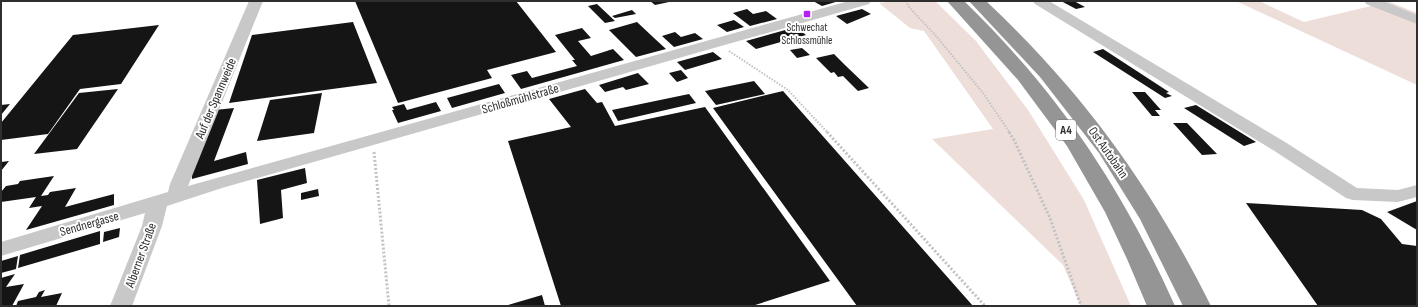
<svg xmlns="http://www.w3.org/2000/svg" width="1418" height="307" viewBox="0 0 1418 307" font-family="'Sofia Sans Condensed',sans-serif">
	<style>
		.green { fill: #eddeda }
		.building { fill: #151515 }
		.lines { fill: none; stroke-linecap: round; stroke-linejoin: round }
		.path-far1 { stroke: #c2c2c2; stroke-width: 2; stroke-dasharray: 1.5 1.5; stroke-linecap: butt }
		.path { stroke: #c2c2c2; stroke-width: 3; stroke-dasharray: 2 2; stroke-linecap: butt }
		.minor { fill: #c8c8c8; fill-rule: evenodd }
		.highway { fill: #959595; fill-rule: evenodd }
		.poi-dot { fill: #b421f4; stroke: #fff; stroke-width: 1.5 }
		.labels { text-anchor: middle; stroke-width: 4; stroke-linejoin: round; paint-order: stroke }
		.far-poi-label { font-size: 11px; fill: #2e2e2e; stroke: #fff }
		.shield { fill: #fff; stroke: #6d6d6d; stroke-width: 1 }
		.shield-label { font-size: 12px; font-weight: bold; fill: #2e2e2e }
		.street-label { font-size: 13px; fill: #2e2e2e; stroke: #fff }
	</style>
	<rect width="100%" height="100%" fill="#fff"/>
	<path class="green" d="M895 1H935L976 41 1028 110 1084 200 1131 306H1081L1063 265 932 139 993 129 924 31 910 28 879 3Z
		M1236 1H1259L1304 22 1375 5 1367 1H1387L1417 13V85Z"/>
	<path class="building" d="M355 1H516L556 52 487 70 492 78 398 103Z
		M650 1H669V2L655 5Z
		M813 1H839L822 6Z
		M1061 1H1074L1085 7 1076 9Z
		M597 4 615 21 605 23 588 6Z
		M747 9 753 14 766 11 777 19 750 26 733 13Z
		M862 9 871 14 847 24 836 16Z
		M632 10 636 14 615 18 612 16Z
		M734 20 744 27 727 32 717 25Z
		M353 22 377 83 229 103 252 35Z
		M637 22 654 38 666 49 636 57 609 30Z
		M159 25 121 84 80 89 48 134 1 140V123L73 35Z
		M796 27 806 35 756 49 746 41Z
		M582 28 591 38 578 41 591 56 613 49 624 60 521 89 511 75 527 71 532 78 577 66 572 60H575L555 35Z
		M675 32 681 37 695 33 703 39 674 47 662 36Z
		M802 48 810 55 797 58 790 50Z
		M1103 49 1169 92 1166 93 1172 96 1165 98 1093 52Z
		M713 52 722 59 685 70 677 62Z
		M834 54 846 66 869 88 858 91 843 76 838 77 834 72 831 73 816 58Z
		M681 70 688 78 677 82 669 73Z
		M638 73 649 84 626 90 623 87 605 92 599 85Z
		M754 81 765 94 716 105 705 91Z
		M499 84 505 93 452 108 447 98Z
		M118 89 77 149 34 154 79 93Z
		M585 89 597 103 602 102 615 126 705 107 830 281 752 306H561L508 141 571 127 549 99Z
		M783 91 973 306H857L713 108Z
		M1132 92H1145L1161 110H1155L1160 116H1152Z
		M322 93 314 133 257 141 270 100Z
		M689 94 696 103 618 121 612 110Z
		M436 102 441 111 398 123 392 110H394L392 107 404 104 407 110Z
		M10 104 1 115V105Z
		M1196 105 1256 142 1244 146 1184 108Z
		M234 108 214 161 246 152 248 164 192 179 191 167 215 110Z
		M1173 123H1187L1217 154 1202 155Z
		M9 161 1 171V162Z
		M305 168 307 183 281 190 283 218 260 224 257 180Z
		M54 176 41 196 48 195 50 192 76 188 65 207 114 194V205L26 230 42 206 29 208 36 197 1 202V192L6 186 18 184 20 181Z
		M318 189 319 196 301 200V193Z
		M1417 201V230L1387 212Z
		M1246 203 1362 210 1381 219 1402 244 1417 246V306H1318Z
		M120 228 119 237 103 242 104 232Z
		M100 231V244L18 268 20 255Z
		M18 256 16 269 1 273V261Z
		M15 274 6 287 24 284 12 306H1V278Z
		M45 290 41 297 62 293 56 306H16L18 301 36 297 39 292Z
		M542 295 545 306H505Z"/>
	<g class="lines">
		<path class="path-far1" d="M906 1 909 7 937 37 983 93 1010 133
			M729 51 788 90 828 133"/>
		<path class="path" d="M827 132 985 306
			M1009 132 1014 140 1050 218 1081 306
			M374 152 389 306"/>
		<path class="minor" d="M249 1H263L188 186 849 1H871L869 4 222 188 167 206 162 226 132 306H110L142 226 145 213 1 256V242L168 192 170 184Z
			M1033 1H1049L1285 142 1357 188 1398 190 1417 185V197L1398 202 1353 200 1346 198 1273 150 1035 4Z
			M1364 1H1383L1417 15V24L1366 4Z"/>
		<path class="highway" d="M947 1H964C1059 93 1121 186 1175 306H1147L1127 259 1105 212 1067 146 1018 80Z
			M969 1H986C1084 93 1151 186 1211 306H1183L1140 219 1099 153 1040 77Z"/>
	</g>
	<rect class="poi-dot" x="803" y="10" width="8" height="8" rx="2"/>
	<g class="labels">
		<g class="far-poi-label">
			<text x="807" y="31">Schwechat<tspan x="807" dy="13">Schlossmühle</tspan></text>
		</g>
		<rect class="shield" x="1056" y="120" width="20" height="20" rx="3"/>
		<g class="shield-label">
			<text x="1066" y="134">A4</text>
		</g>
		<g class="street-label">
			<text transform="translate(215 98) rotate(-67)" y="5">Auf der Spannweide</text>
			<text transform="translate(520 98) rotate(-16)" y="5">Schloßmühlstraße</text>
			<text transform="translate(1109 152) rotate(55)" y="5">Ost Autobahn</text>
			<text transform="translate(89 223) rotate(-16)" y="5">Sendnergasse</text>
			<text transform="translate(140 255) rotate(-70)" y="5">Alberner Straße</text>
		</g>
	</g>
	<rect width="1418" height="307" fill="none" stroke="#2e2e2e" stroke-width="4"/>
</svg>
